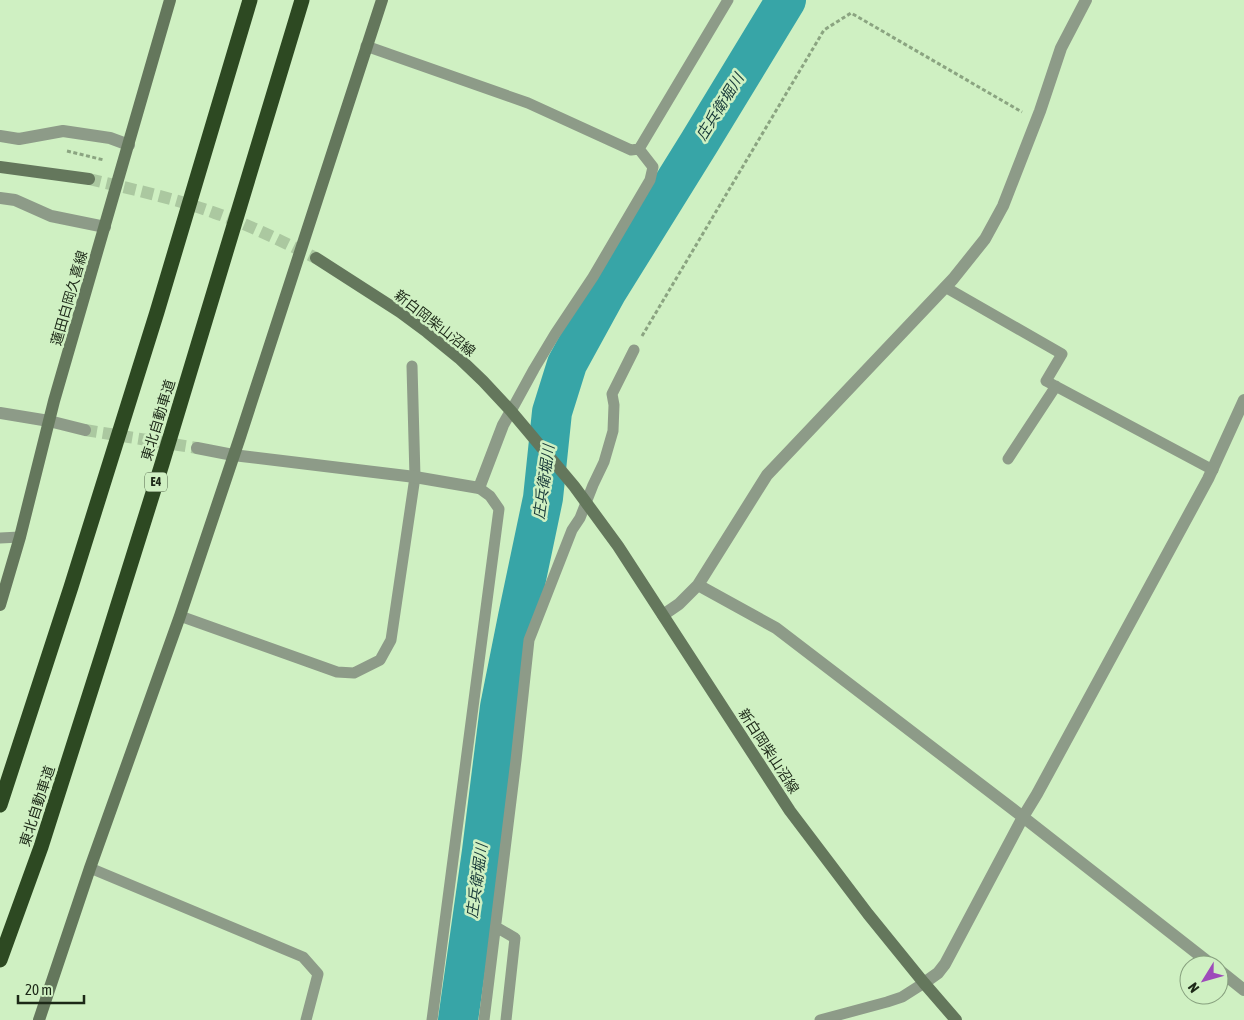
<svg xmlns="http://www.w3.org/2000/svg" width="1244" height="1020" viewBox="0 0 1244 1020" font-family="'Asap Condensed','Noto Sans JP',sans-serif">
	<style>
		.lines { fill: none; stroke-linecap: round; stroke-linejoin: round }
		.river { stroke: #37a5a7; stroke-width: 40 }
		.secondary-tunnel { stroke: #abc8a0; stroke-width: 12; stroke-dasharray: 12 6; stroke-linecap: butt }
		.path { stroke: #8ba481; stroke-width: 3; stroke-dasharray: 4 2.5; stroke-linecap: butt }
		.lane { stroke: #8d9b88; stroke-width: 11 }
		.street { stroke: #8d9b88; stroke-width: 12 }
		.secondary { stroke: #64775c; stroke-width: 12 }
		.highway { stroke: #2d4922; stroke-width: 15 }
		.labels { text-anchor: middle; stroke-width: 5; stroke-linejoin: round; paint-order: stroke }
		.shield { fill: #cff0c2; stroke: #52644a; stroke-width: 1 }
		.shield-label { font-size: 12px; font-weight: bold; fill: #1c2817 }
		.street-label { font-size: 14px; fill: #1c2817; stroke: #cff0c2 }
		.water-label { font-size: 15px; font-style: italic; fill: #183939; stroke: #cff0c2 }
	</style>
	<rect width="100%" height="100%" fill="#cff0c2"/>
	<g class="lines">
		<path class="river" d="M458 1020 482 851 500 707 518 617 543 498 552 412 567 364 607 291 699 143 786 0"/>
		<path class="secondary-tunnel" d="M89 179C131 189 174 198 215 213 250 225 283 242 316 258
			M85 430 197 448"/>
		<path class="path" d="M67 151 104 160
			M642 336 824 30 851 13 1022 112"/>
		<path class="lane" d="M366 46 528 103 631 150 639 149 728 0
			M945 287 1062 354 1046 381 1213 470
			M511 411 534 369 555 334 593 277 650 180 653 167 639 149
			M1008 459 1056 386
			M0 538 20 537
			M180 616 337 672 354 673 380 660 391 640 415 477 412 366
			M90 868 303 957 318 974 306 1020
			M496 927 515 938 506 1020
			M432 1020 499 509 490 496 479 488
			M484 1020 516 760 529 640 572 530 580 518 593 485 604 462 613 431 614 405 612 394 634 350
			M820 1020 887 1002 902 997 924 983"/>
		<path class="street" d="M0 136 19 139 63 131 110 138 129 145
			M0 198 15 200 51 216 105 227
			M0 413 49 421 85 430
			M197 448 233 455 415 477 479 488 503 425 511 411
			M698 585 776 628 1023 817 1212 965
			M663 615 679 604 698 585 767 475 953 279 985 239 1003 206 1040 111 1061 48 1086 0
			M1219 970 1244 990
			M924 983 938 973 945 964 1023 817 1037 794 1208 479 1244 400"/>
		<path class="secondary" d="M0 167 89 179
			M316 258 400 312 427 332 459 358 483 381 511 411 574 486 618 546 790 811 868 914 924 983 956 1020
			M0 605 20 537 54 401 170 0
			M39 1020 90 868 180 616 240 437 382 0"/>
		<path class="highway" d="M0 805 71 587 157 312 250 0
			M0 960 41 847 105 646 162 464 302 0"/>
	</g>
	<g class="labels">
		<rect class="shield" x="145" y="472.5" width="22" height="19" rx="4"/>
		<g class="shield-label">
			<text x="156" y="486">E4</text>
		</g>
		<g class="street-label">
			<text transform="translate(69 298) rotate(-74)" y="5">蓮田白岡久喜線</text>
			<text transform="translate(435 323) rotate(38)" y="5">新白岡柴山沼線</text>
			<text transform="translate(158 420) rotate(-73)" y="5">東北自動車道</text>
			<text transform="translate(769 751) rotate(57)" y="5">新白岡柴山沼線</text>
			<text transform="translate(37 806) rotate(-72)" y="5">東北自動車道</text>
		</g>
		<g class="water-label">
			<text transform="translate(720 107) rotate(-58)" y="5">庄兵衛堀川</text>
			<text transform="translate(544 482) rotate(-82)" y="5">庄兵衛堀川</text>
			<text transform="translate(477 881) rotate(-82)" y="5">庄兵衛堀川</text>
		</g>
	</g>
	<g transform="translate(1204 980) rotate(233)"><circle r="24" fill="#cff0c2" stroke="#87a07e"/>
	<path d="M0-4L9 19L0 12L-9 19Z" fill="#9e4bba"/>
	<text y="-8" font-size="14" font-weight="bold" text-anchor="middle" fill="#1c2817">N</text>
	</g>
	<path d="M18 995v8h66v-8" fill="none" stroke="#1c2817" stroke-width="2.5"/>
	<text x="25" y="995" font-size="15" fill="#1c2817" stroke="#cff0c2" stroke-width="4" paint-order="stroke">20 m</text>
</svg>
